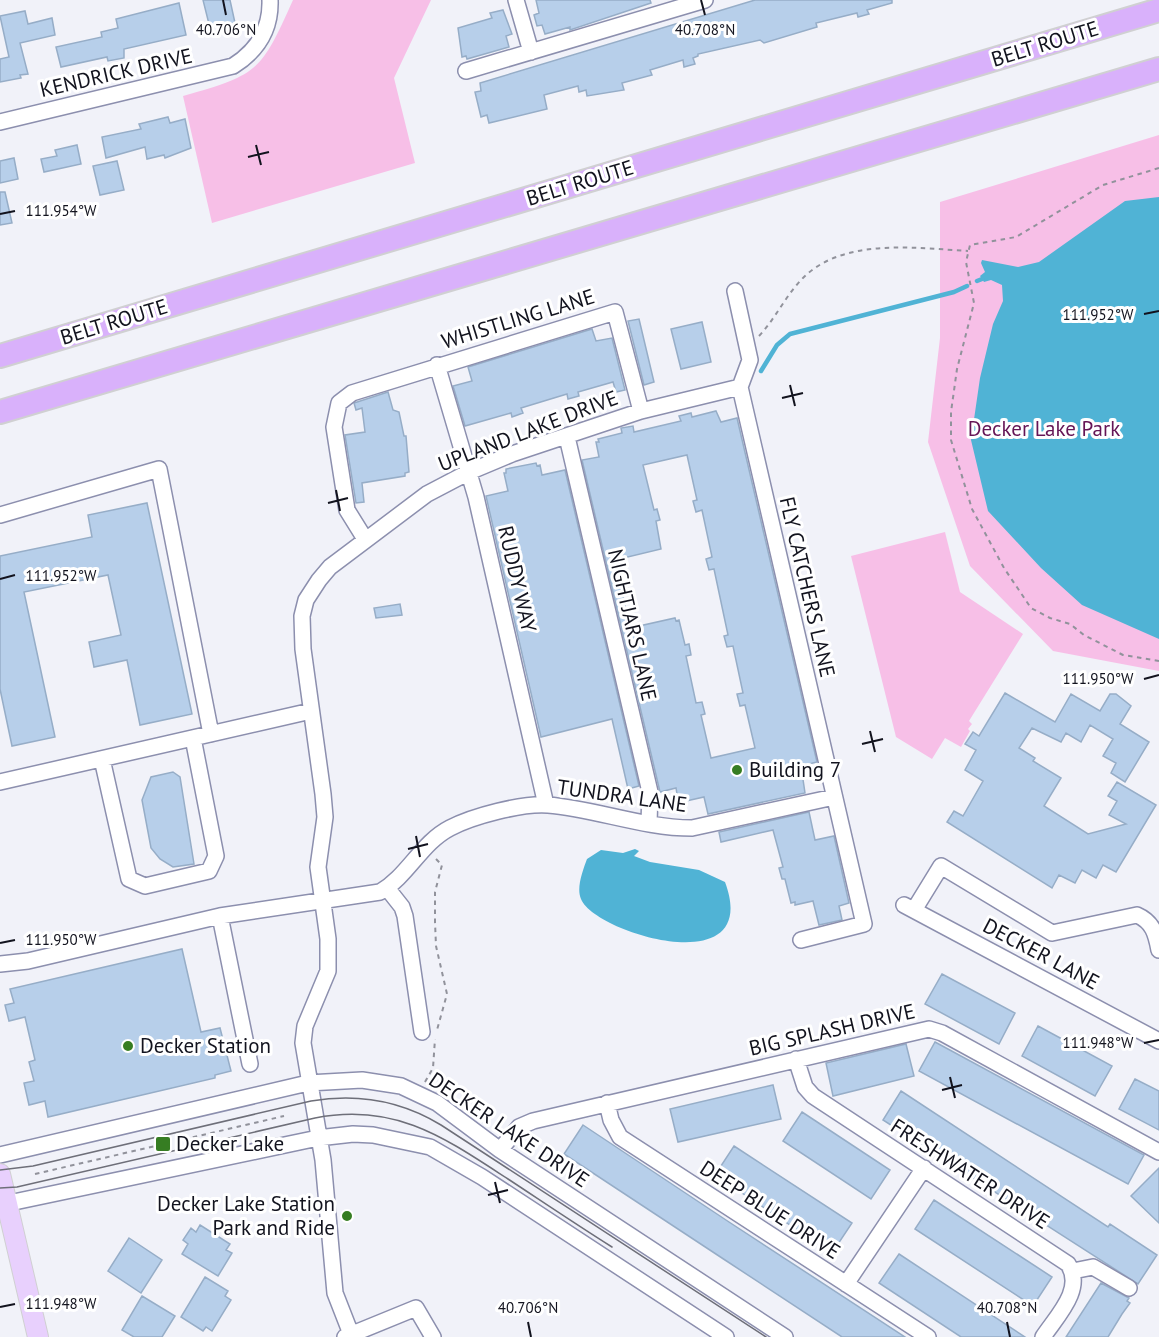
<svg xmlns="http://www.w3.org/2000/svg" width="1159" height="1337" viewBox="0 0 1159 1337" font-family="'PT Sans',sans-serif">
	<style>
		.green { fill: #f7bfe7 }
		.water { fill: #50b3d5 }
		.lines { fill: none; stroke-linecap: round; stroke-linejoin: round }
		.stream { stroke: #50b3d5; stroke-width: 4.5 }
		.building { fill: #b7cfea; stroke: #96adc7; stroke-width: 1.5; fill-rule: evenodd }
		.minor-casing { stroke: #8c8fae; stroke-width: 18 }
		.major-casing { stroke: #d0d0d2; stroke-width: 22 }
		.highway-casing { stroke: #d0d0d2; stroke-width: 26 }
		.path { stroke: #91929b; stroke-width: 2; stroke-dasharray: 4.5 4.5; stroke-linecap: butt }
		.minor { stroke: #fff; stroke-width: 15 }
		.major { stroke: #e8d0fd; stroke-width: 20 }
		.highway { stroke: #d9b1fb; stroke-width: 22 }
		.tram { stroke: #6e6f79; stroke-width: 1.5 }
		.ticks { fill: none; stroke: #12131e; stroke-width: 2 }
		.poi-dot { fill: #367d22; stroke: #fff; stroke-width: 2 }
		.labels { text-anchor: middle; stroke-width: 6; stroke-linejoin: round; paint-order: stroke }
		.street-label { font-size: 21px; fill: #12131e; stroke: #fff }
		.park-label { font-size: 21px; fill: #651556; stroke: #fff }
		.poi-label { font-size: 21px; fill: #12131e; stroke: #fff; text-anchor: start }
		.ticks-label { font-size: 15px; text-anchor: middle; fill: #12131e; stroke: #fff; stroke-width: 6; stroke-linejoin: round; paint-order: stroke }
	</style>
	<rect width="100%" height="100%" fill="#f1f2f9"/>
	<path class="green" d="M293 0H431L394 78 415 163 212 223 183 96C259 75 261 71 293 0Z
		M1159 135V671L1053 651 970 566 928 442 940 338V202Z
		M945 532 960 592 1023 634 969 721 972 724 968 729 970 731 961 747 945 738 932 759 896 737 851 556Z"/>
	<path class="water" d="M1159 197V639L1082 605 1041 568 988 511 971 440 980 378 993 324 1003 301 1002 285 991 280 984 282 980 276 985 272 981 263 982 260 1018 267 1039 262 1125 201Z
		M635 849 639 851 634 856 650 862 699 870 725 882C763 984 594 933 581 899 576 888 583 870 587 859L601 850 623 853Z"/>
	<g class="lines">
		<path class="stream" d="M977 281 982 279
			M761 371 777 345 790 334 954 292 967 286"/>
	</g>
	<path class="building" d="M203 0H230L235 23 210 28Z
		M536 0H650L651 3 570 30V27L545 34 542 25 537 26 534 15 539 13Z
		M755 0H892V3L867 10 869 14 858 17 857 13 816 23 817 27 764 43 760 40 698 54V56L693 58 695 64 684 67 683 60 650 70 652 75 622 83 624 90 587 96 586 90 579 92 578 86 544 95 547 109 489 123 487 115 481 117 475 92 481 91 480 83Z
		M179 3 186 35 124 49V58L108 61 107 57 61 67 56 47 102 37 101 32 118 28 116 19Z
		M503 10 512 34 506 36 509 47 467 59 466 56 462 57 458 28 492 18 490 13Z
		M25 11 28 24 52 18 55 35 20 43 28 74 20 75 21 78 0 82V59L9 57 0 16Z
		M168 117 170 123 185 119 191 148 165 158 164 155 147 159 145 147 106 158 102 137 141 129 139 124Z
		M77 145 81 164 44 172 41 159 57 156 55 150Z
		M14 158 18 179 0 183V161Z
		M117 161 124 190 100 195 93 166Z
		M0 192H5L12 223 0 225Z
		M639 319 654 382 644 385 628 321Z
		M702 322 711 362 681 369 671 329Z
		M592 329 596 341 612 338 625 390 616 392 613 382 578 392 579 396 568 399 567 394 521 408 523 413 512 417 511 413 465 426 453 386 472 381 468 367Z
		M388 392 393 410 399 412 404 436H406L409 472 405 473V476L362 483 364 502 356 503 345 435 365 432 362 408 356 410 354 403Z
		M716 411 721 422 737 418 817 762 801 766 805 793 708 814 704 797 682 802 678 800 676 788 660 792 582 460 599 457 596 442H599L598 439 622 433 621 428 633 426 634 432 681 421 679 416 691 413 692 417ZM687 455 697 500 693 501 696 512 702 510 712 557 706 559 709 570 714 569 728 635 724 636 727 647 733 646 743 693 737 694 740 706 745 705 755 748 711 758 701 715 705 714 702 702 696 703 686 656 691 655 689 644 685 645 679 620 676 621 675 618 630 628 615 560 661 549 656 521 660 520 657 509 654 510 643 465Z
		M536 463 537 466 540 465 542 475 565 470 639 786 628 789 612 719 541 737 486 496 508 491 504 473H506V469Z
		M147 503 192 714 140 725 127 660 94 667 89 642 121 635 108 575 24 592 55 737 12 746 0 689V556L92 537 88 515Z
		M400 604 402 615 376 618 374 608Z
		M1005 693 1055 722 1071 694 1100 711 1110 694H1116L1131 706 1120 724 1149 742 1125 782 1111 773 1116 763 1103 756 1113 739 1090 725 1081 742 1066 733 1061 742 1032 728 1019 748 1035 758 1033 761 1061 778 1044 806 1088 834 1126 824 1109 815 1117 801 1108 796 1117 782 1156 805 1116 872 1103 865 1096 878 1082 870 1075 883 1059 875 1052 888 947 822 954 811 963 816 983 781 965 770 976 750 965 744 973 732 979 736Z
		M173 772 180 777 194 864 173 867 160 859 151 848 142 800 151 777Z
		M809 812 815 840 834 836 849 903 839 906 842 920 819 925 813 901 795 905V902L791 903 785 879H782L779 868 783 867 773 830 721 842 719 832Z
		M182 949 201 1032 220 1028 231 1071 215 1075V1078L48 1117 45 1101 29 1105 24 1083 34 1081 29 1062 35 1060 25 1017 9 1021 5 1005 14 1003 10 989Z
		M942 974 1015 1013 999 1044 925 1004Z
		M1038 1026 1112 1066 1095 1096 1022 1056Z
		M935 1042 1144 1155 1128 1184 919 1071Z
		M906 1044 914 1076 833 1096 826 1063Z
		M1135 1079 1159 1091V1130L1119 1109Z
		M773 1085 781 1119 678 1142 670 1109Z
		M901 1091 1108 1227 1110 1224 1157 1255 1138 1284 883 1120Z
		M802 1112 890 1170 871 1199 783 1141Z
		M583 1125 729 1222 905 1337H842L725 1260 564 1154Z
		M734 1146 852 1223 832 1253 715 1175Z
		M1159 1168V1223L1131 1196Z
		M934 1200 1052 1277 1033 1306 915 1229Z
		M200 1225 230 1244 226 1250 232 1253 218 1276 182 1254 188 1244 183 1240 191 1228 196 1232Z
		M129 1238 162 1260 141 1293 108 1271Z
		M899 1254 1025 1337H961L879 1283Z
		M205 1277 228 1291 225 1296 231 1300 212 1331 206 1327 203 1331 181 1317Z
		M1101 1283 1129 1298 1127 1301 1130 1303 1122 1314 1108 1337H1066Z
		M142 1296 175 1316 162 1337H134L122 1330Z"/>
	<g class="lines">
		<defs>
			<path id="minor" d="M516 0 531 52
				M466 71 705 0
				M0 122 233 66C257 51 271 29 270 0
				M735 291 750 360 740 387
				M437 365 476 497 546 805
				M740 387 864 924 801 940
				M567 437 650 792 649 823
				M0 515 159 469 211 734
				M365 539 347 510 334 427 339 403 352 393 615 312 641 411
				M102 759 129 879 145 886 209 871 216 856 193 738
				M0 782 311 711
				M387 888 402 907 405 916 422 1032
				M904 905 1159 1041
				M914 910 941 866 1052 933 1137 915C1153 922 1156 934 1159 950
				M220 916 250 1064
				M0 964 28 961 220 916 380 892C408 876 421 843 450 828 473 816 522 803 548 805 596 809 643 828 692 828L834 797
				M796 1059 805 1087 813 1096 1068 1264C1085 1289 1056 1317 1043 1337
				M607 1103 611 1120 620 1137 928 1337
				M500 1150 519 1127 533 1121 929 1029 942 1033 1159 1152
				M0 1155 308 1083 362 1080 401 1086 437 1103 500 1150 785 1337
				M0 1205 318 1138 353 1134 373 1135 430 1147 482 1177 726 1337
				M1073 1271 1093 1267 1129 1288
				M846 1284 924 1168
				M351 1334 335 1293 323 1160 303 1043 305 1026 328 971V939L318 867 325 817 323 794 303 649 302 616 306 600 319 580 330 567 427 494 469 472 512 454 641 411 740 387
				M345 1337 416 1308 433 1337"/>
			<path id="major" d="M0 1174 38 1337"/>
			<path id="highway" d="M0 356 1159 10
				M0 412 1159 69"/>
		</defs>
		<use href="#minor" class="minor-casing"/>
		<use href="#major" class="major-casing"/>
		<use href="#highway" class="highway-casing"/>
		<path class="path" d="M1159 168 1103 185 1016 237 970 245 966 262 974 303 957 369 951 412V440L972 509 1004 568 1031 608 1050 618 1070 624 1084 635 1123 655 1159 661
			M759 336C775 319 785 297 801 280 841 237 915 248 968 251
			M436 859 442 865 435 892V922L436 946 447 994 437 1030
			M425 1082 433 1068 435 1039
			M35 1174 284 1116"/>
		<use href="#minor" class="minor"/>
		<use href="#major" class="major"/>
		<use href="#highway" class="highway"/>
		<path class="tram" d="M0 1170 33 1166 311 1101C358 1093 400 1100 441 1125L766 1337
			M0 1188 17 1187 315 1118C395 1102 445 1138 508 1179 543 1202 577 1225 612 1247"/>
	</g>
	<path class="ticks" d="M223 0 226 15M701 0 705 15M256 145 261 165M248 157 269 152M0 214 15 211M1144 314 1159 311M790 385 795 406M782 398 803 393M336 490 340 511M328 503 348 498M0 579 15 575M1144 679 1159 675M870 731 875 752M862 744 883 739M416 836 420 857M408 849 428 844M0 943 15 940M1144 1043 1159 1040M950 1077 955 1098M942 1090 962 1085M495 1182 500 1203M488 1195 508 1190M0 1307 15 1304M528 1322 531 1337M1007 1322 1010 1337"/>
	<g class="poi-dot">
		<circle cx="737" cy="770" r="6"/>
		<circle cx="128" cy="1046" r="6"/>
		<rect x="155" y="1136" width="16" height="16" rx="3"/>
		<circle cx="347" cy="1216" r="6"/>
	</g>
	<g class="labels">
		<g class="street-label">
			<text transform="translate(1045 44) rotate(-17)" y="7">BELT ROUTE</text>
			<text transform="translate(116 73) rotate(-13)" y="7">KENDRICK DRIVE</text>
			<text transform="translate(580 183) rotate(-17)" y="7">BELT ROUTE</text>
			<text transform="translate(518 319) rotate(-17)" y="7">WHISTLING LANE</text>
			<text transform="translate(114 322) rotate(-17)" y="7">BELT ROUTE</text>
			<text transform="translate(528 431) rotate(-21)" y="7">UPLAND LAKE DRIVE</text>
			<text transform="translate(517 579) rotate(77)" y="7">RUDDY WAY</text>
			<text transform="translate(807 587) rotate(77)" y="7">FLY CATCHERS LANE</text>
			<text transform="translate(632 625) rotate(77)" y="7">NIGHTJARS LANE</text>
			<text transform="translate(622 796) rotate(8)" y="7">TUNDRA LANE</text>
			<text transform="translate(1041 954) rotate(28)" y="7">DECKER LANE</text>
			<text transform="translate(832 1030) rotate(-13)" y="7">BIG SPLASH DRIVE</text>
			<text transform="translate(509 1130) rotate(34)" y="7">DECKER LAKE DRIVE</text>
			<text transform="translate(970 1174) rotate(33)" y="7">FRESHWATER DRIVE</text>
			<text transform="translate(770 1210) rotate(33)" y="7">DEEP BLUE DRIVE</text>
		</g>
		<g class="park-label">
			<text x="1044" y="436">Decker Lake Park</text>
		</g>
		<g class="poi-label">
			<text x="749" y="777">Building 7</text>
			<text x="140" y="1053">Decker Station</text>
			<text x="176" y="1151">Decker Lake</text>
			<text x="335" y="1211" text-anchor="end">Decker Lake Station<tspan x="335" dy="24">Park and Ride</tspan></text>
		</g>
	</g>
	<g class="ticks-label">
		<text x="226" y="35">40.706°N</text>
		<text x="705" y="35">40.708°N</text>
		<text x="61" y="216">111.954°W</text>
		<text x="1098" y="320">111.952°W</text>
		<text x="61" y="581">111.952°W</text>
		<text x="1098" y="684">111.950°W</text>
		<text x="61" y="945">111.950°W</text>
		<text x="1098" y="1048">111.948°W</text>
		<text x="61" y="1309">111.948°W</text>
		<text x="528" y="1313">40.706°N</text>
		<text x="1007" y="1313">40.708°N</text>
	</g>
</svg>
